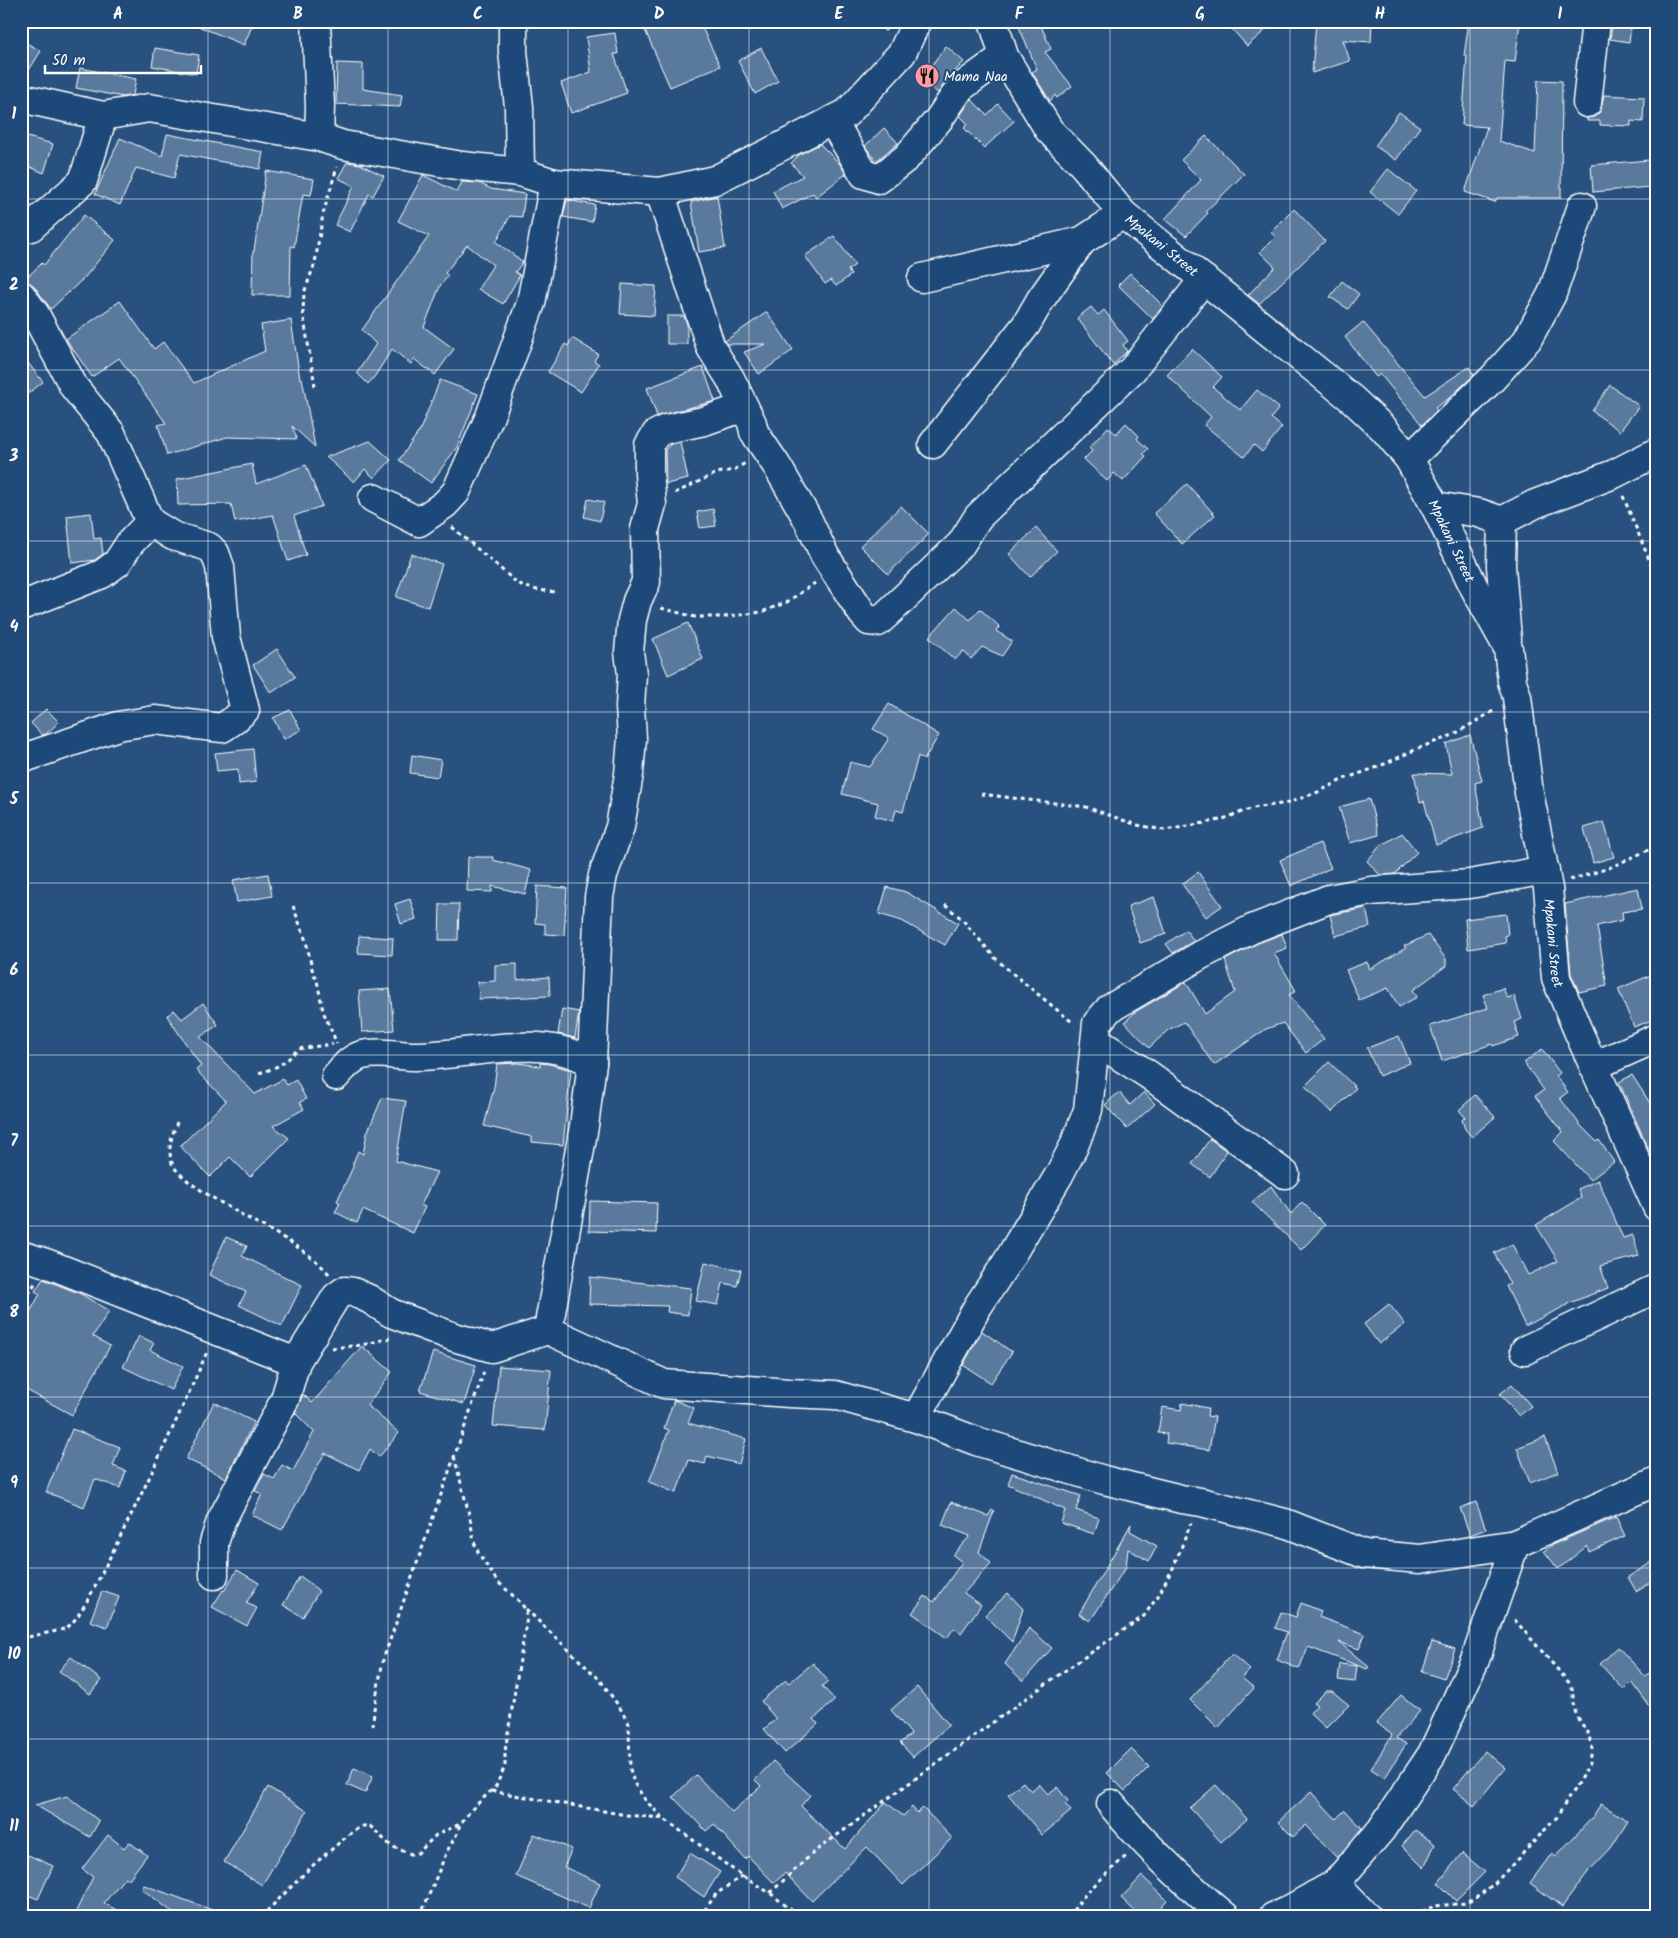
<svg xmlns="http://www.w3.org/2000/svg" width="1678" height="1938" viewBox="0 0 1678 1938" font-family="Kalam,sans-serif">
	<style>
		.building { fill: #5a7a9d; stroke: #fff }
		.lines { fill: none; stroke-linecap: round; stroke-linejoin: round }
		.minor-casing { stroke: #fff; stroke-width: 31 }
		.path { stroke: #fff; stroke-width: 3; stroke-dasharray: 4 4; stroke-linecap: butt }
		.minor { stroke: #1f4a7a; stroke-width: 28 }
		.grid { fill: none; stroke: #fff; stroke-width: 1; stroke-opacity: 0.55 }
		.labels { text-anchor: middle; stroke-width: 4; stroke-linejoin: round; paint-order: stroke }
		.poi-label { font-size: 14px; fill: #fff; stroke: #1f4a7a; text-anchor: start }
		.street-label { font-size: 14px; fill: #fff; stroke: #1f4a7a }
		.neatline { fill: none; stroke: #fff; stroke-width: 2 }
		.grid-label { font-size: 16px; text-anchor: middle; font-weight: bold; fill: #fff }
	</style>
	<rect width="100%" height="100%" fill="#28517f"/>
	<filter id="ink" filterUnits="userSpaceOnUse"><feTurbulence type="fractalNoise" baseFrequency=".02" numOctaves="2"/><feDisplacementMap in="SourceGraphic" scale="10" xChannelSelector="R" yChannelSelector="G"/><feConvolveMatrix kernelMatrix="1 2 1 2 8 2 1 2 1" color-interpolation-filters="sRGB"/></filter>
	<g filter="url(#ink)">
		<path class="building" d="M186 21H254L244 45Z
			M641 21H699L720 66 670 87Z
			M1021 21H1039L1051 49 1045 52 1072 86 1057 98 1055 95 1050 101 1032 72 1037 69 1019 27 1022 25Z
			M1225 21H1276L1247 46Z
			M1316 21H1372L1371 42 1343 40 1350 61 1312 73Z
			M1469 21H1520L1515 62 1505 61 1499 141 1535 153 1538 80 1562 81 1561 198H1497L1495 202 1465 192 1487 127 1462 125 1467 56H1464Z
			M1613 21H1632L1629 42 1610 39Z
			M615 33 618 54H614L627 93 571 113 561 83 591 72 586 37Z
			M21 40 41 51 21 83Z
			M946 46 964 62 949 77 938 93 921 79Z
			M155 48 199 55 196 74 152 66Z
			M761 48 778 81 755 94 738 61Z
			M337 63 363 64V89L402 95 400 107 336 104Z
			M80 68 136 79 133 95 123 97 76 88Z
			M1604 95 1644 97 1643 122 1631 121V126L1600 125V121H1587V118L1594 117 1600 112Z
			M971 99 987 115 998 104 1014 121 984 148 964 128 968 124 960 116Z
			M1399 112 1420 127 1396 160 1375 146Z
			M884 128 898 143 876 161 865 146Z
			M167 134 263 152 260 169 180 154 174 178 136 168 120 205 95 194 120 138 162 156Z
			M1206 136 1244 174 1206 211 1208 213 1186 236 1165 219 1201 180 1181 160Z
			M27 137 53 144 44 173 21 163Z
			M820 144 840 164 846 174 816 197 813 193 782 209 773 191 803 176 791 163 800 154Z
			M1649 160 1651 187 1593 192 1591 165Z
			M347 162 360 164 384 176 373 196 369 194 350 232 335 225 354 186 338 178Z
			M1388 169 1416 191 1398 214 1370 192Z
			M266 171 314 179 311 195 303 194 294 247 291 246 290 295H252L253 251H254Z
			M423 175 457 192 462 182 479 183 491 189 525 194 522 217 510 216 496 242 523 262 515 272 520 275 503 304 478 289 493 265 467 245 445 273 448 276 440 286 424 327 454 349 435 375 414 359 411 364 392 349 375 376 368 384 357 373 376 344 362 330 429 236 398 221Z
			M717 196 725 248 699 252 691 202Z
			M567 200 595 205 592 222 563 217Z
			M1294 209 1325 241 1259 304 1248 295 1275 267 1260 252 1275 237 1271 232Z
			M84 215 115 240 85 277 51 309 33 285 24 280 42 263 44 265Z
			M834 236 855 265 848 270 851 275 836 286 831 280 825 284 805 256Z
			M1130 273 1163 306 1153 319 1118 285Z
			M1342 281 1359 294 1348 309 1330 297Z
			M622 284 656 286 654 316 620 314Z
			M120 301 154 349 163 342 194 383 265 351 261 325 291 320 300 379 302 378 315 447 292 426 297 439 227 437 167 455 158 425 166 423 119 358 92 377 66 339Z
			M1091 307 1098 315 1104 310 1128 341 1123 345 1127 351 1113 365 1077 318Z
			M767 312 793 350 759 374 744 352 766 344H727L725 341Z
			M667 316H684L687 324V344H667Z
			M1363 322 1425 396 1469 367 1474 375 1448 399 1435 408 1437 410 1422 425 1380 374 1376 377 1345 337Z
			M572 338 598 354 594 361 599 364 581 392 548 372 565 344 568 346Z
			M1192 349 1222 377 1213 387 1240 410 1257 390 1279 408 1271 418 1282 427 1262 452 1254 445 1244 457 1204 425 1211 417 1167 375Z
			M21 354 43 382 21 399Z
			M703 367 715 401 657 416 647 388Z
			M440 380 478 394 457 447 431 483 399 460 420 430Z
			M1610 385 1639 406 1620 431 1592 411Z
			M1126 423 1139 436 1137 439 1148 449 1143 454 1146 456 1123 481 1114 473 1107 481 1084 459 1092 451 1089 448 1108 427 1116 434Z
			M370 441 391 460 374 478 365 469 354 482 326 457Z
			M680 442 688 479 666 484 665 450 671 444Z
			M252 464 256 484 306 465 322 506 294 516 306 555 288 561 273 515 235 522 231 504 178 505 177 479Z
			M1187 484 1215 515 1182 544 1154 513Z
			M588 499 604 502 600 521 584 517Z
			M901 506 929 534 888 574 860 546Z
			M713 509 716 526 700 528 697 512Z
			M91 513 94 539 101 538 103 554 95 560 72 563 67 516Z
			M1036 528 1057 551 1030 577 1009 554Z
			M411 554 442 564 428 607 396 597Z
			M956 607 970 620 980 609 1000 627 996 631 1012 641 1002 656 982 647 971 659 963 651 955 660 929 637Z
			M688 623 703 659 668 675 653 639Z
			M277 649 295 677 271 693 253 665Z
			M889 704 939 735 924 760 918 756 903 812 896 810 893 821 875 816 878 803 842 794 850 762 870 767 889 738 873 729Z
			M46 709 59 722 46 734 42 735 31 723Z
			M290 710 301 730 284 739 273 718Z
			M1470 735 1482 781 1475 783 1483 828 1436 845 1424 801 1420 802 1414 773 1452 774 1446 744Z
			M253 749 256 782 239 784 238 769 217 771 215 753Z
			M412 755 441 760 438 777 410 773Z
			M1369 799 1379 835 1350 843 1339 807Z
			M1604 822 1614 857 1593 863 1584 828Z
			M1402 833 1417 852 1395 874 1380 875 1367 861 1380 846Z
			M1320 843 1331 868 1291 886 1280 860Z
			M468 857H493V860L531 870 525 894 492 886V892L467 891Z
			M1198 872 1222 906 1206 917 1182 884Z
			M268 874 272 896 237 902 233 880Z
			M537 886 567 888 564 935 545 934V924L535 923Z
			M887 887 906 892 958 923 945 945 902 921 879 914Z
			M1638 888 1642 909 1622 912 1623 920 1597 926 1607 986 1579 992 1571 974 1565 904Z
			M1154 897 1166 934 1140 943 1128 906Z
			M410 899 416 919 401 924 395 904Z
			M440 904H459L458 940H439Z
			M1366 908 1370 927 1335 936 1330 915Z
			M1506 914 1508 935 1505 936 1506 943 1468 949 1465 919Z
			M1186 930 1194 941 1173 953 1166 944Z
			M1282 934 1287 948 1274 953 1296 991 1289 995 1324 1039 1306 1053 1283 1023 1266 1029 1214 1065 1184 1022 1168 1030 1149 1048 1125 1022 1135 1012 1186 982 1205 1014 1235 992 1225 960 1258 943Z
			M1428 935 1446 959V966L1413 990 1417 997 1399 1007 1388 988 1359 1000 1346 970 1367 962 1370 969 1406 948 1404 946Z
			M359 936 393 938 392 955 358 953Z
			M517 964V980L549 977 550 996 479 999 478 982 495 981V965Z
			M1651 975 1657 990V1018L1634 1027 1618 989Z
			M1503 988 1507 998 1514 996 1522 1019 1514 1022 1519 1037 1493 1046 1492 1044 1442 1061 1430 1026 1488 1008 1483 995Z
			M390 989 394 1030 362 1032 359 991Z
			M203 1003 218 1025 200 1037 255 1094 283 1079 287 1085 296 1080 306 1099 300 1102 304 1109 273 1126 289 1138 250 1177 230 1157 210 1177 180 1146 226 1101 196 1070 201 1066 167 1016 174 1010 182 1019Z
			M562 1009 579 1012 575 1038 558 1034Z
			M1399 1036 1410 1063 1379 1076 1367 1048Z
			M1542 1049 1560 1073 1556 1076 1568 1092 1560 1098 1581 1126 1597 1142 1599 1140 1614 1162 1590 1180 1554 1141 1563 1132 1535 1096 1544 1090 1524 1063Z
			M1329 1062 1356 1088 1332 1112 1305 1086Z
			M518 1063 540 1066V1063L549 1064 571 1070 563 1145 532 1142V1137L484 1126 494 1087 497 1064Z
			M1632 1075 1657 1114V1156L1652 1157 1619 1082Z
			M1119 1092 1130 1105 1144 1092 1155 1104 1127 1129 1105 1105Z
			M1475 1095 1495 1117 1472 1137 1465 1129 1462 1120 1465 1117 1459 1110Z
			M382 1098 406 1101 396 1161 437 1172 421 1205 425 1207 413 1233 363 1210 357 1223 335 1212 340 1203 337 1201 353 1167V1163L358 1151 363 1154 367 1133Z
			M1210 1139 1227 1151 1210 1177 1192 1164Z
			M1598 1180 1623 1238 1633 1235 1639 1256 1600 1266 1608 1288 1567 1304V1305L1525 1326 1506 1286 1510 1284 1494 1253 1512 1244 1528 1275 1558 1261 1536 1225 1581 1198 1578 1189Z
			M1271 1186 1291 1214 1302 1202 1325 1225 1301 1250 1252 1202Z
			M590 1201 657 1203 656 1233 589 1231Z
			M226 1237 247 1246 242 1256 302 1285 282 1326 239 1305 246 1292 209 1275Z
			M705 1262 741 1270 737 1286 723 1283 718 1305 696 1301Z
			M590 1277 691 1288 688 1315 667 1312 668 1306 589 1304Z
			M43 1279 81 1294 109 1311 93 1336 110 1346 72 1415 21 1387V1328L40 1294 35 1291Z
			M1389 1304 1405 1324 1379 1344 1364 1324Z
			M982 1331 1012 1352 991 1383 963 1365Z
			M139 1336 154 1343 150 1350 183 1366 171 1390 123 1367Z
			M362 1346 392 1372 367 1405 399 1433 379 1457 370 1449 359 1470 325 1453 282 1530 252 1515 262 1494 255 1491 264 1474 274 1479 282 1465 293 1471 314 1432 295 1413 303 1394 312 1403Z
			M433 1352 476 1365 464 1404 420 1391Z
			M499 1366 551 1370 545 1430 493 1426Z
			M1512 1384 1531 1406 1519 1416 1500 1394Z
			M674 1400 694 1408 688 1423 746 1439 739 1464 707 1456 705 1464 689 1460 676 1493 649 1482 669 1430 664 1428Z
			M214 1402 254 1422 226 1478 186 1459Z
			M1182 1403 1208 1408 1207 1416 1215 1417 1209 1450 1166 1443 1167 1434 1158 1433 1162 1407 1181 1410Z
			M72 1429 120 1447 113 1466 126 1471 120 1488 95 1479 84 1507 46 1492Z
			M1545 1437 1558 1472 1530 1483 1517 1448Z
			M1012 1473 1081 1496 1076 1510 1099 1518 1094 1534 1061 1523 1065 1510 1008 1484Z
			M951 1502 988 1516 992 1510 994 1511 979 1552 991 1563 964 1593 981 1605 961 1633 954 1628 947 1638 912 1613 925 1596 934 1602 962 1562 953 1555 970 1536 942 1525Z
			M1476 1502 1486 1529 1470 1535 1460 1508Z
			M1616 1517 1625 1536 1589 1552 1587 1546 1558 1569 1544 1551 1552 1545Z
			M1131 1524 1130 1531 1157 1546 1149 1561 1128 1549 1126 1567 1090 1621 1079 1614Z
			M1657 1559V1578L1636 1591 1628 1577Z
			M237 1570 259 1583 246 1603 257 1608 247 1626 212 1607 223 1590 224 1591Z
			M300 1576 319 1591 303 1617 283 1605Z
			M102 1591 119 1597 107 1627 90 1621Z
			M1008 1593 1023 1609 1012 1642 985 1615Z
			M1301 1603 1321 1611 1319 1617 1365 1634 1359 1649 1339 1642 1369 1667 1367 1669 1308 1647 1299 1669 1277 1660 1287 1632 1275 1628 1281 1612 1296 1617Z
			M1029 1628 1052 1648 1023 1681 1005 1664Z
			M1432 1642 1455 1649 1444 1679 1422 1672Z
			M1618 1647 1645 1676 1657 1668V1717L1632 1682 1624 1690 1600 1664Z
			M1232 1654 1250 1670 1242 1678 1254 1688 1218 1728 1190 1700Z
			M71 1657 101 1680 90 1694 59 1671Z
			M813 1663 828 1681 822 1686 835 1700 814 1719 818 1724 785 1753 764 1729 776 1719 761 1701 786 1680 789 1683Z
			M1340 1664 1357 1666 1355 1682 1338 1680Z
			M917 1687 949 1725 913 1757 900 1743 911 1734 891 1710Z
			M1326 1691H1332L1349 1705 1326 1728 1310 1713 1317 1705 1314 1703Z
			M1401 1695 1420 1711 1396 1738 1406 1744 1385 1778 1371 1769 1392 1735 1377 1723Z
			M1131 1749 1149 1767 1125 1791 1107 1773Z
			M1485 1751 1505 1768 1474 1806 1453 1789Z
			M773 1761 810 1795 801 1806 845 1849 886 1802 903 1816 912 1807 917 1813 923 1808 952 1838 903 1885 867 1847 812 1901 785 1873 774 1883 748 1856 745 1859 714 1824 706 1831 673 1797 696 1775 732 1812 761 1786 755 1780Z
			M354 1768 373 1776 365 1793 347 1785Z
			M1023 1782 1031 1791 1039 1784 1048 1794 1057 1787 1068 1801 1065 1804 1071 1811 1042 1835 1008 1794Z
			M1216 1785 1247 1819 1221 1842 1190 1808Z
			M268 1787 307 1811 262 1885 224 1862Z
			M1311 1792 1336 1819 1345 1810 1362 1828 1337 1858 1306 1825 1293 1837 1278 1822Z
			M67 1796 99 1821 90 1837 35 1805Z
			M1601 1804 1628 1821 1611 1848 1588 1872 1562 1907 1530 1883 1552 1853 1556 1856 1591 1819Z
			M1415 1830 1435 1844 1424 1868 1402 1846Z
			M534 1834 572 1849 564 1867 600 1883 589 1908 516 1876Z
			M108 1835 124 1848 129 1842 147 1855 129 1879 125 1877 104 1903 129 1917H73L93 1877 82 1869Z
			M690 1853 720 1872 704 1897 675 1877Z
			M1462 1853 1485 1872 1456 1901 1438 1883Z
			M28 1855 53 1866 38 1899 21 1892V1870Z
			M1142 1876 1167 1900 1152 1917H1141L1121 1898Z
			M144 1885 226 1915 225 1917H179L142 1889Z"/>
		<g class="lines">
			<defs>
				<g id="minor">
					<path d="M316 21 320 106 319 137"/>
					<path d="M513 21V52L519 107 520 172"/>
					<path id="s1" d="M993 21 1004 56 1049 130 1084 166 1123 214 1352 399 1384 429 1409 459 1435 506 1474 587 1508 648 1512 681 1517 697 1529 793 1548 888 1556 978 1578 1031 1657 1207"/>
					<path d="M21 98 103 116 149 108 319 137 343 145 462 166 520 172 554 183 660 192 715 180 847 113 902 53 917 21"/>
					<path d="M1587 103 1596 21"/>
					<path d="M832 120 864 174 879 179 907 157 939 119 960 88 1004 56"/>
					<path d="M660 192 711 348 730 378 752 423 754 432 777 466 808 520 825 556 862 613 869 621 878 622 887 614 961 544 978 517 1133 369 1204 279"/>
					<path d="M21 230 31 227 83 181 103 116"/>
					<path d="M922 278 1082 241 1123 214"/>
					<path d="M21 295 35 314 74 387 111 433 150 522 130 543 117 563 102 574 21 606"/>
					<path d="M933 444 1026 325 1041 299 1082 241"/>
					<path d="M1409 459 1492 379 1527 340 1552 294 1582 206"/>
					<path d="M373 498 419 522 445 504 456 492 490 416 531 303 554 183"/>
					<path d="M1435 506 1479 513 1502 521 1535 504 1614 474 1657 452"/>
					<path d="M1502 521 1501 566 1507 639"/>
					<path d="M21 759 118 726 155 720 222 728 234 720 245 710 226 637 220 567 215 553 209 547 173 536 150 522"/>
					<path d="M1096 1041 1149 1075 1285 1174"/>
					<path d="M592 1063 599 897 603 875 620 827 629 774 632 738 630 707 632 674 629 652 632 620 637 601 646 582 645 529 652 504 649 474V445L656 434 666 429 704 421 744 407"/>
					<path d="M1594 1066 1657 1038"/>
					<path d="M336 1076C343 1068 351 1058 362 1055 380 1051 398 1056 416 1056 473 1056 539 1031 592 1063L584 1126 548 1330"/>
					<path d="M21 1255 46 1263 296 1362"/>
					<path d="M1525 1350 1657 1288"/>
					<path d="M916 1418 978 1306 1007 1262 1059 1175 1074 1146 1088 1110 1097 1023 1109 1009 1201 955 1252 929 1329 899 1371 891 1470 884 1545 870"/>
					<path d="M214 1575V1543L221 1521 285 1399 296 1362 336 1297 344 1291 353 1292 369 1299 391 1313 454 1337 492 1348 548 1330 664 1384 789 1393 835 1395 916 1418 976 1441 1104 1480 1181 1499 1201 1502 1285 1523 1364 1554 1420 1559 1515 1544 1657 1481"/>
					<path d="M1111 1804C1145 1846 1184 1882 1226 1917"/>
					<path d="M1335 1884 1367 1917"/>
					<path d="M1315 1895 1337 1917"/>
					<path d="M1273 1917 1287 1911 1335 1884 1381 1830 1432 1754 1475 1660 1515 1544"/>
				</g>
			</defs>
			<use href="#minor" class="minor-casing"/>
			<path class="path" d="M879 21 886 31
				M315 386 303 313 304 293 315 263 323 214 337 167
				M675 493 717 473 734 470 747 462
				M1623 496 1657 579
				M452 527 516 582C530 590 542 591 558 592
				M661 608 695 617H724L762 612 787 602 815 583
				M981 794 1086 807 1137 825 1164 830 1178 828 1220 820 1253 808 1288 803 1318 792 1344 779 1378 767 1419 748 1453 735 1495 710
				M1570 880 1609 868 1657 846
				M945 905 962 919 995 958 1012 973 1072 1022
				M293 906 306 941 313 973 317 980 323 1011 337 1044
				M259 1073C277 1068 287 1062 298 1049L333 1044
				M177 1122C172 1136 167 1148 172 1163 180 1186 270 1228 293 1244 306 1253 319 1262 329 1274
				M21 1308 35 1283
				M332 1348 362 1345 390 1338
				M526 1609 601 1681 620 1708 629 1724 630 1769 634 1783 646 1801 663 1818 742 1876 770 1893 800 1917
				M21 1639C32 1635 58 1632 66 1628 80 1620 100 1576 108 1561 143 1492 176 1423 207 1352
				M373 1726 374 1709 383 1660 485 1369
				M492 1791 626 1815 662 1818
				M770 1893 814 1852 1050 1681 1144 1616 1158 1596 1173 1568 1191 1523
				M261 1917 311 1867 353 1831 363 1826H370L391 1846 411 1854 418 1853 436 1835 460 1824
				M420 1917 447 1851 458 1832 460 1824 472 1809 496 1786 505 1766V1751L527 1617 525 1609 521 1603 497 1581 479 1554 474 1542 470 1518 454 1456
				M700 1917 716 1894 742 1876
				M1068 1917 1087 1892 1126 1856
				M1416 1917 1421 1912 1434 1906 1466 1903 1476 1898 1495 1883 1557 1817 1590 1763 1592 1747 1588 1734 1576 1714 1573 1703V1692L1571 1685 1514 1619"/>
			<use href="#minor" class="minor"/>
		</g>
	</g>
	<path class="grid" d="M208 21V1917M388 21V1917M568 21V1917M749 21V1917M929 21V1917M1110 21V1917M1290 21V1917M1470 21V1917M21 199H1657M21 370H1657M21 541H1657M21 712H1657M21 883H1657M21 1055H1657M21 1226H1657M21 1397H1657M21 1568H1657M21 1739H1657"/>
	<defs>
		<symbol id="restaurant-disc" viewBox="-11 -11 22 22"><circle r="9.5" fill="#ff9aa2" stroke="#1f4a7a"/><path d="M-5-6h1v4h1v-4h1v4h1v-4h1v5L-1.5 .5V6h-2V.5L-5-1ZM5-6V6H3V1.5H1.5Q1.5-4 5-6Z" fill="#111"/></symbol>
	</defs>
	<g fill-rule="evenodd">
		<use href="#restaurant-disc" x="913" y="62" width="28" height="28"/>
	</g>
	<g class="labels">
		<g class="poi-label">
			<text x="944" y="81">Mama Naa</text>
		</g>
		<g class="street-label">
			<text dy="5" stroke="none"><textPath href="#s1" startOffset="285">Mpakani Street</textPath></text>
			<text dy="5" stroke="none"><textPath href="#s1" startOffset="705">Mpakani Street</textPath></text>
			<text dy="5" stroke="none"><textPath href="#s1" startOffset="1125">Mpakani Street</textPath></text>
		</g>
	</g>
	<rect width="1678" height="1938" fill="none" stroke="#1f4a7a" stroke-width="55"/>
	<path d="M45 65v8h156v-8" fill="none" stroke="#ffffff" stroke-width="2.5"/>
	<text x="52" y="65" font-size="15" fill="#ffffff" stroke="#1f4a7a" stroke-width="4" paint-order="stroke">50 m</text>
	<rect x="28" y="28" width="1622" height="1882" class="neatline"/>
	<g class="grid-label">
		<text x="118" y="19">A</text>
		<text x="298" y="19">B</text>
		<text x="478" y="19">C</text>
		<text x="659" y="19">D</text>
		<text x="839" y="19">E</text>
		<text x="1019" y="19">F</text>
		<text x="1200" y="19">G</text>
		<text x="1380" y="19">H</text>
		<text x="1560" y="19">I</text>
		<text x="14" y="119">1</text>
		<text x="14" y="290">2</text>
		<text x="14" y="461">3</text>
		<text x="14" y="632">4</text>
		<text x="14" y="804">5</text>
		<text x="14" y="975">6</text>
		<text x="14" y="1146">7</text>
		<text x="14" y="1317">8</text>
		<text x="14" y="1488">9</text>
		<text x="14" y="1659">10</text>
		<text x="14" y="1831">11</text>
	</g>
</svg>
